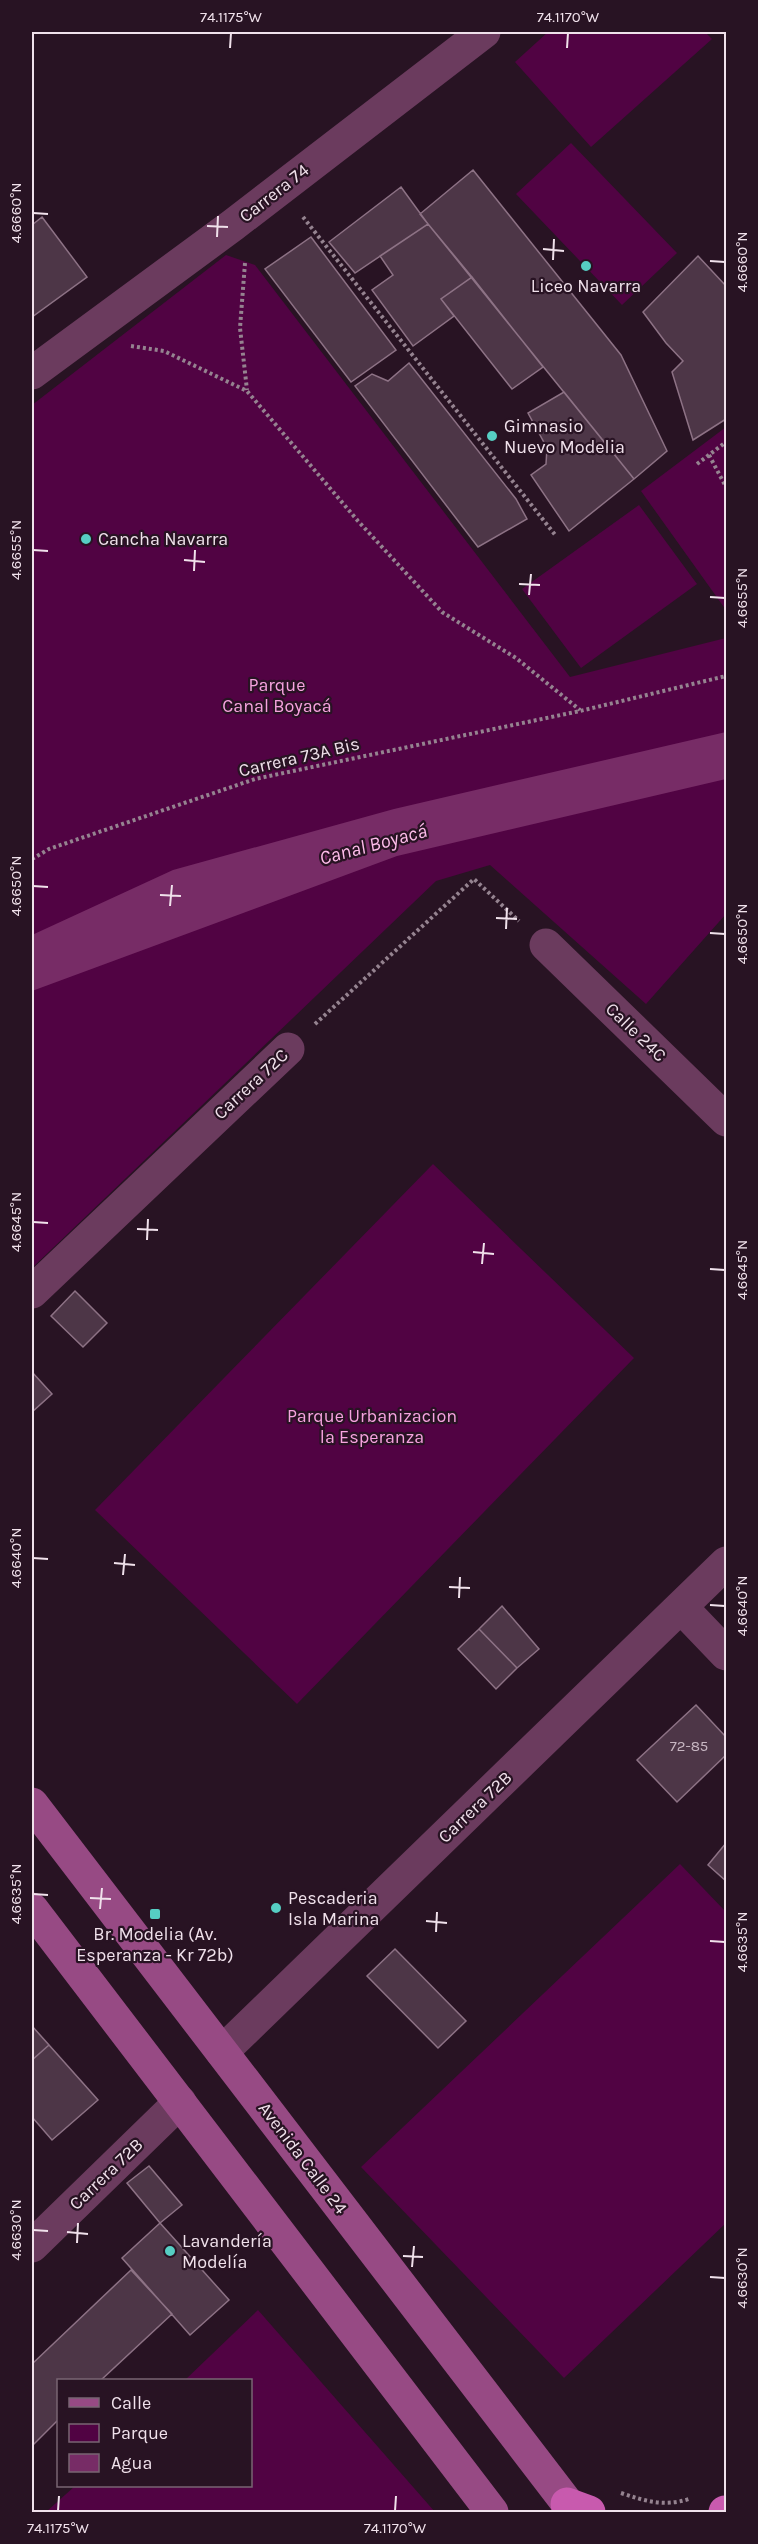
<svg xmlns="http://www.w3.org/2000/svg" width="758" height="2544" viewBox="0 0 758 2544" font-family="Karla,sans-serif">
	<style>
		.green { fill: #510343 }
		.water { fill: #772c66 }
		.building { fill: #4d3647; stroke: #8d7285; stroke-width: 1.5 }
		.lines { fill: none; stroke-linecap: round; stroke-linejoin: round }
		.path { stroke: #958390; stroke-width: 4; stroke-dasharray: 3 3; stroke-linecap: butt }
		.minor { stroke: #6b3b5e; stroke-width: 33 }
		.secondary { stroke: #974a84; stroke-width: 33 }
		.trunk { stroke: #c85aae; stroke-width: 33 }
		.ticks { fill: none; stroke: #f0e1eb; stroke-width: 2 }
		.poi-dot { fill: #56cec3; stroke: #281323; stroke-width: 2 }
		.labels { text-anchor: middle; stroke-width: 4.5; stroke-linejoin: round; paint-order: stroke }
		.number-label { font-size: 15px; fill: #c7b6c2 }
		.street-label { font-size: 18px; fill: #f0e1eb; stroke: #281323 }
		.poi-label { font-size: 18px; fill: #f0e1eb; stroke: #281323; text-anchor: start }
		.park-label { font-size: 18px; fill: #f7a3e0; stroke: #281323 }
		.water-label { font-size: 20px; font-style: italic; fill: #fdbcea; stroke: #281323 }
		.neatline { fill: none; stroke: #f0e1eb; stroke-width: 2 }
		.ticks-label { font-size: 15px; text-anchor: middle; fill: #f0e1eb }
	</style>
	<rect width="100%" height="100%" fill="#281323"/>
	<path class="green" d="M548 32H705L712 39 591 147 515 62Z
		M571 143 677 253 622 305 516 194Z
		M226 255 255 265 570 677 726 638V914L646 1004 490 865 436 881 32 1268V405Z
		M726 427V610L641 491Z
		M639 505 697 584 581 668 522 589Z
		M433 1164 634 1358 297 1704 95 1510Z
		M680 1864 726 1912V2223L564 2378 361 2167Z
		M258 2310 435 2512H46L75 2486H250V2380H185Z"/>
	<path class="water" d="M726 732V779L397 856 32 991V935L173 870 394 809Z"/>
	<path class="building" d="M473 170 621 355 667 451 634 479 420 214Z
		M401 187 428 224 355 273 329 242Z
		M42 217 87 277 32 317V225Z
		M428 224 472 277 441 299 454 316 413 346 372 290 393 275 380 256Z
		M311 237 396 350 351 382 265 269Z
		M698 256 726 286V419L693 440 672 372 683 361 666 343 643 312Z
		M472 277 543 367 512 389 441 299Z
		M409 363 516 499 527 519 478 547 355 386 372 374 388 381Z
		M564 392 634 479 569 531 531 475 546 464 547 448 528 413Z
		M75 1291 107 1323 83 1347 51 1316Z
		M32 1372 52 1394 32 1412Z
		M502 1606 539 1649 517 1668 479 1629Z
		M479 1629 517 1668 496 1689 458 1649Z
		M696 1705 726 1737V1755L677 1802 637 1760Z
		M726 1843V1881L708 1865Z
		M395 1949 466 2021 438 2048 367 1976Z
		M32 2026 49 2045 32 2060Z
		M49 2045 98 2100 52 2140 32 2117V2060Z
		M149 2166 182 2205 160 2223 127 2183Z
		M160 2223 229 2300 190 2335 122 2258Z
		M131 2270 172 2314 101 2380H58V2420L32 2446V2364Z"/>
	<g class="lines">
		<path class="path" d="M303 217 556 536
			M245 263 240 328 247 390
			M131 346 164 351 247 391 358 521 442 612 516 658 580 710
			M709 455 726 487
			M697 464 726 442
			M32 859 49 849 255 779 580 711 726 676
			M315 1024 474 879 519 921
			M621 2493C645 2501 664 2507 689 2499"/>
		<path class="minor" d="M32 373 233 225 484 32
			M546 945 726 1120
			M32 1292 288 1049
			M681 1607 726 1654
			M222 2052 726 1563
			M32 2246 180 2102"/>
		<path class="secondary" d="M32 1804 574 2512
			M32 1909 492 2512"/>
		<path class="trunk" d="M567 2504 589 2512
			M725 2512H726"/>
	</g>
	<path class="ticks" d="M230 48 231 33M567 48 568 33M33 213 48 214M207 226 228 227M217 237 218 216M543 249 564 251M553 260 554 239M710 261 725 262M33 550 48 551M184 560 205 562M194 571 195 550M519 584 540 585M529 595 531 574M710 597 725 598M33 886 48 887M160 895 181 896M170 906 172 885M496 918 517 919M506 929 507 908M710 933 725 934M33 1222 48 1223M137 1229 158 1230M147 1240 148 1219M473 1252 494 1254M482 1264 484 1243M710 1269 725 1270M33 1558 48 1559M114 1563 135 1565M123 1575 125 1554M449 1587 470 1588M459 1598 460 1577M710 1605 725 1606M33 1894 48 1895M90 1898 111 1899M100 1909 102 1888M426 1921 447 1923M436 1932 437 1912M710 1941 725 1942M33 2230 48 2231M67 2232 88 2234M77 2243 78 2223M403 2256 423 2257M412 2267 414 2246M710 2277 725 2278M58 2511 59 2496M395 2511 396 2496"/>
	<g class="poi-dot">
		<circle cx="586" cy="266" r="6"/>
		<circle cx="492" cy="436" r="6"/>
		<circle cx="86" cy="539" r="6"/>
		<circle cx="276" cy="1908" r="6"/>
		<rect x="149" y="1908" width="12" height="12" rx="3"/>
		<circle cx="170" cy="2251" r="6"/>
	</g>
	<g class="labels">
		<g class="number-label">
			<text x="689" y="1751">72-85</text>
		</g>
		<g class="street-label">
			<text transform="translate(274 193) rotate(-38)" y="6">Carrera 74</text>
			<text transform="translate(299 757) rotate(-13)" y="6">Carrera 73A Bis</text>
			<text transform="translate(636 1032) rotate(44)" y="6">Calle 24C</text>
			<text transform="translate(251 1084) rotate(-43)" y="6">Carrera 72C</text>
			<text transform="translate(475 1807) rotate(-44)" y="6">Carrera 72B</text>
			<text transform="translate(303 2158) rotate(53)" y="6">Avenida Calle 24</text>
			<text transform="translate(106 2174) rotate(-44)" y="6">Carrera 72B</text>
		</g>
		<g class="poi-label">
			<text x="586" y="292" text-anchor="middle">Liceo Navarra</text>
			<text x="504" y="432">Gimnasio<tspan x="504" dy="21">Nuevo Modelia</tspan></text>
			<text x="98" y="545">Cancha Navarra</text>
			<text x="288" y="1904">Pescaderia<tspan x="288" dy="21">Isla Marina</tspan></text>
			<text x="155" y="1940" text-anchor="middle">Br. Modelia (Av.<tspan x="155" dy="21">Esperanza - Kr 72b)</tspan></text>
			<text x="182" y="2247">Lavandería<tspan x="182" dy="21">Modelía</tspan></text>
		</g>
		<g class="park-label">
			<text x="277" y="691">Parque<tspan x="277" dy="21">Canal Boyacá</tspan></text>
			<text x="372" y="1422">Parque Urbanizacion<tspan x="372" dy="21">la Esperanza</tspan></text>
		</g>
		<g class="water-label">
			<text transform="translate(373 844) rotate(-15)" y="7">Canal Boyacá</text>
		</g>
	</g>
	<rect width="758" height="2544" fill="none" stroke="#281323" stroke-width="66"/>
	<rect x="57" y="2379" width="195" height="108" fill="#281323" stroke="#786573" stroke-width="1.5"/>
	<rect x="69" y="2398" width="30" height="9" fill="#974a84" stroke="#786573" stroke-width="1.5"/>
	<text x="111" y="2409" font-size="18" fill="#f0e1eb">Calle</text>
	<rect x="69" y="2424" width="30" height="18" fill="#510343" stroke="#786573" stroke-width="1.5"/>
	<text x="111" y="2439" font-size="18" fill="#f0e1eb">Parque</text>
	<rect x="69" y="2454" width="30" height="18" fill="#772c66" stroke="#786573" stroke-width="1.5"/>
	<text x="111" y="2469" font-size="18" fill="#f0e1eb">Agua</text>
	<rect x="33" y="33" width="692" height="2478" class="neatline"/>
	<g class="ticks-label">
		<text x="231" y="22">74.1175°W</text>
		<text x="568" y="22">74.1170°W</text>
		<text transform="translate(16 213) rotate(-90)" y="5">4.6660°N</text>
		<text transform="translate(742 262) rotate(-90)" y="5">4.6660°N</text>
		<text transform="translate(16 550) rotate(-90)" y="5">4.6655°N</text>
		<text transform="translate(742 598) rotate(-90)" y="5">4.6655°N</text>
		<text transform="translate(16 886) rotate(-90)" y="5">4.6650°N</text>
		<text transform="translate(742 934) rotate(-90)" y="5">4.6650°N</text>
		<text transform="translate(16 1222) rotate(-90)" y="5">4.6645°N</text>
		<text transform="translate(742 1270) rotate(-90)" y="5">4.6645°N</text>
		<text transform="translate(16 1558) rotate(-90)" y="5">4.6640°N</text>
		<text transform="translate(742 1606) rotate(-90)" y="5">4.6640°N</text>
		<text transform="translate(16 1894) rotate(-90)" y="5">4.6635°N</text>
		<text transform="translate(742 1942) rotate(-90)" y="5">4.6635°N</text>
		<text transform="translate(16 2230) rotate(-90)" y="5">4.6630°N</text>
		<text transform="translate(742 2278) rotate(-90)" y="5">4.6630°N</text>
		<text x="58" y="2533">74.1175°W</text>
		<text x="395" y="2533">74.1170°W</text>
	</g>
</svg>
